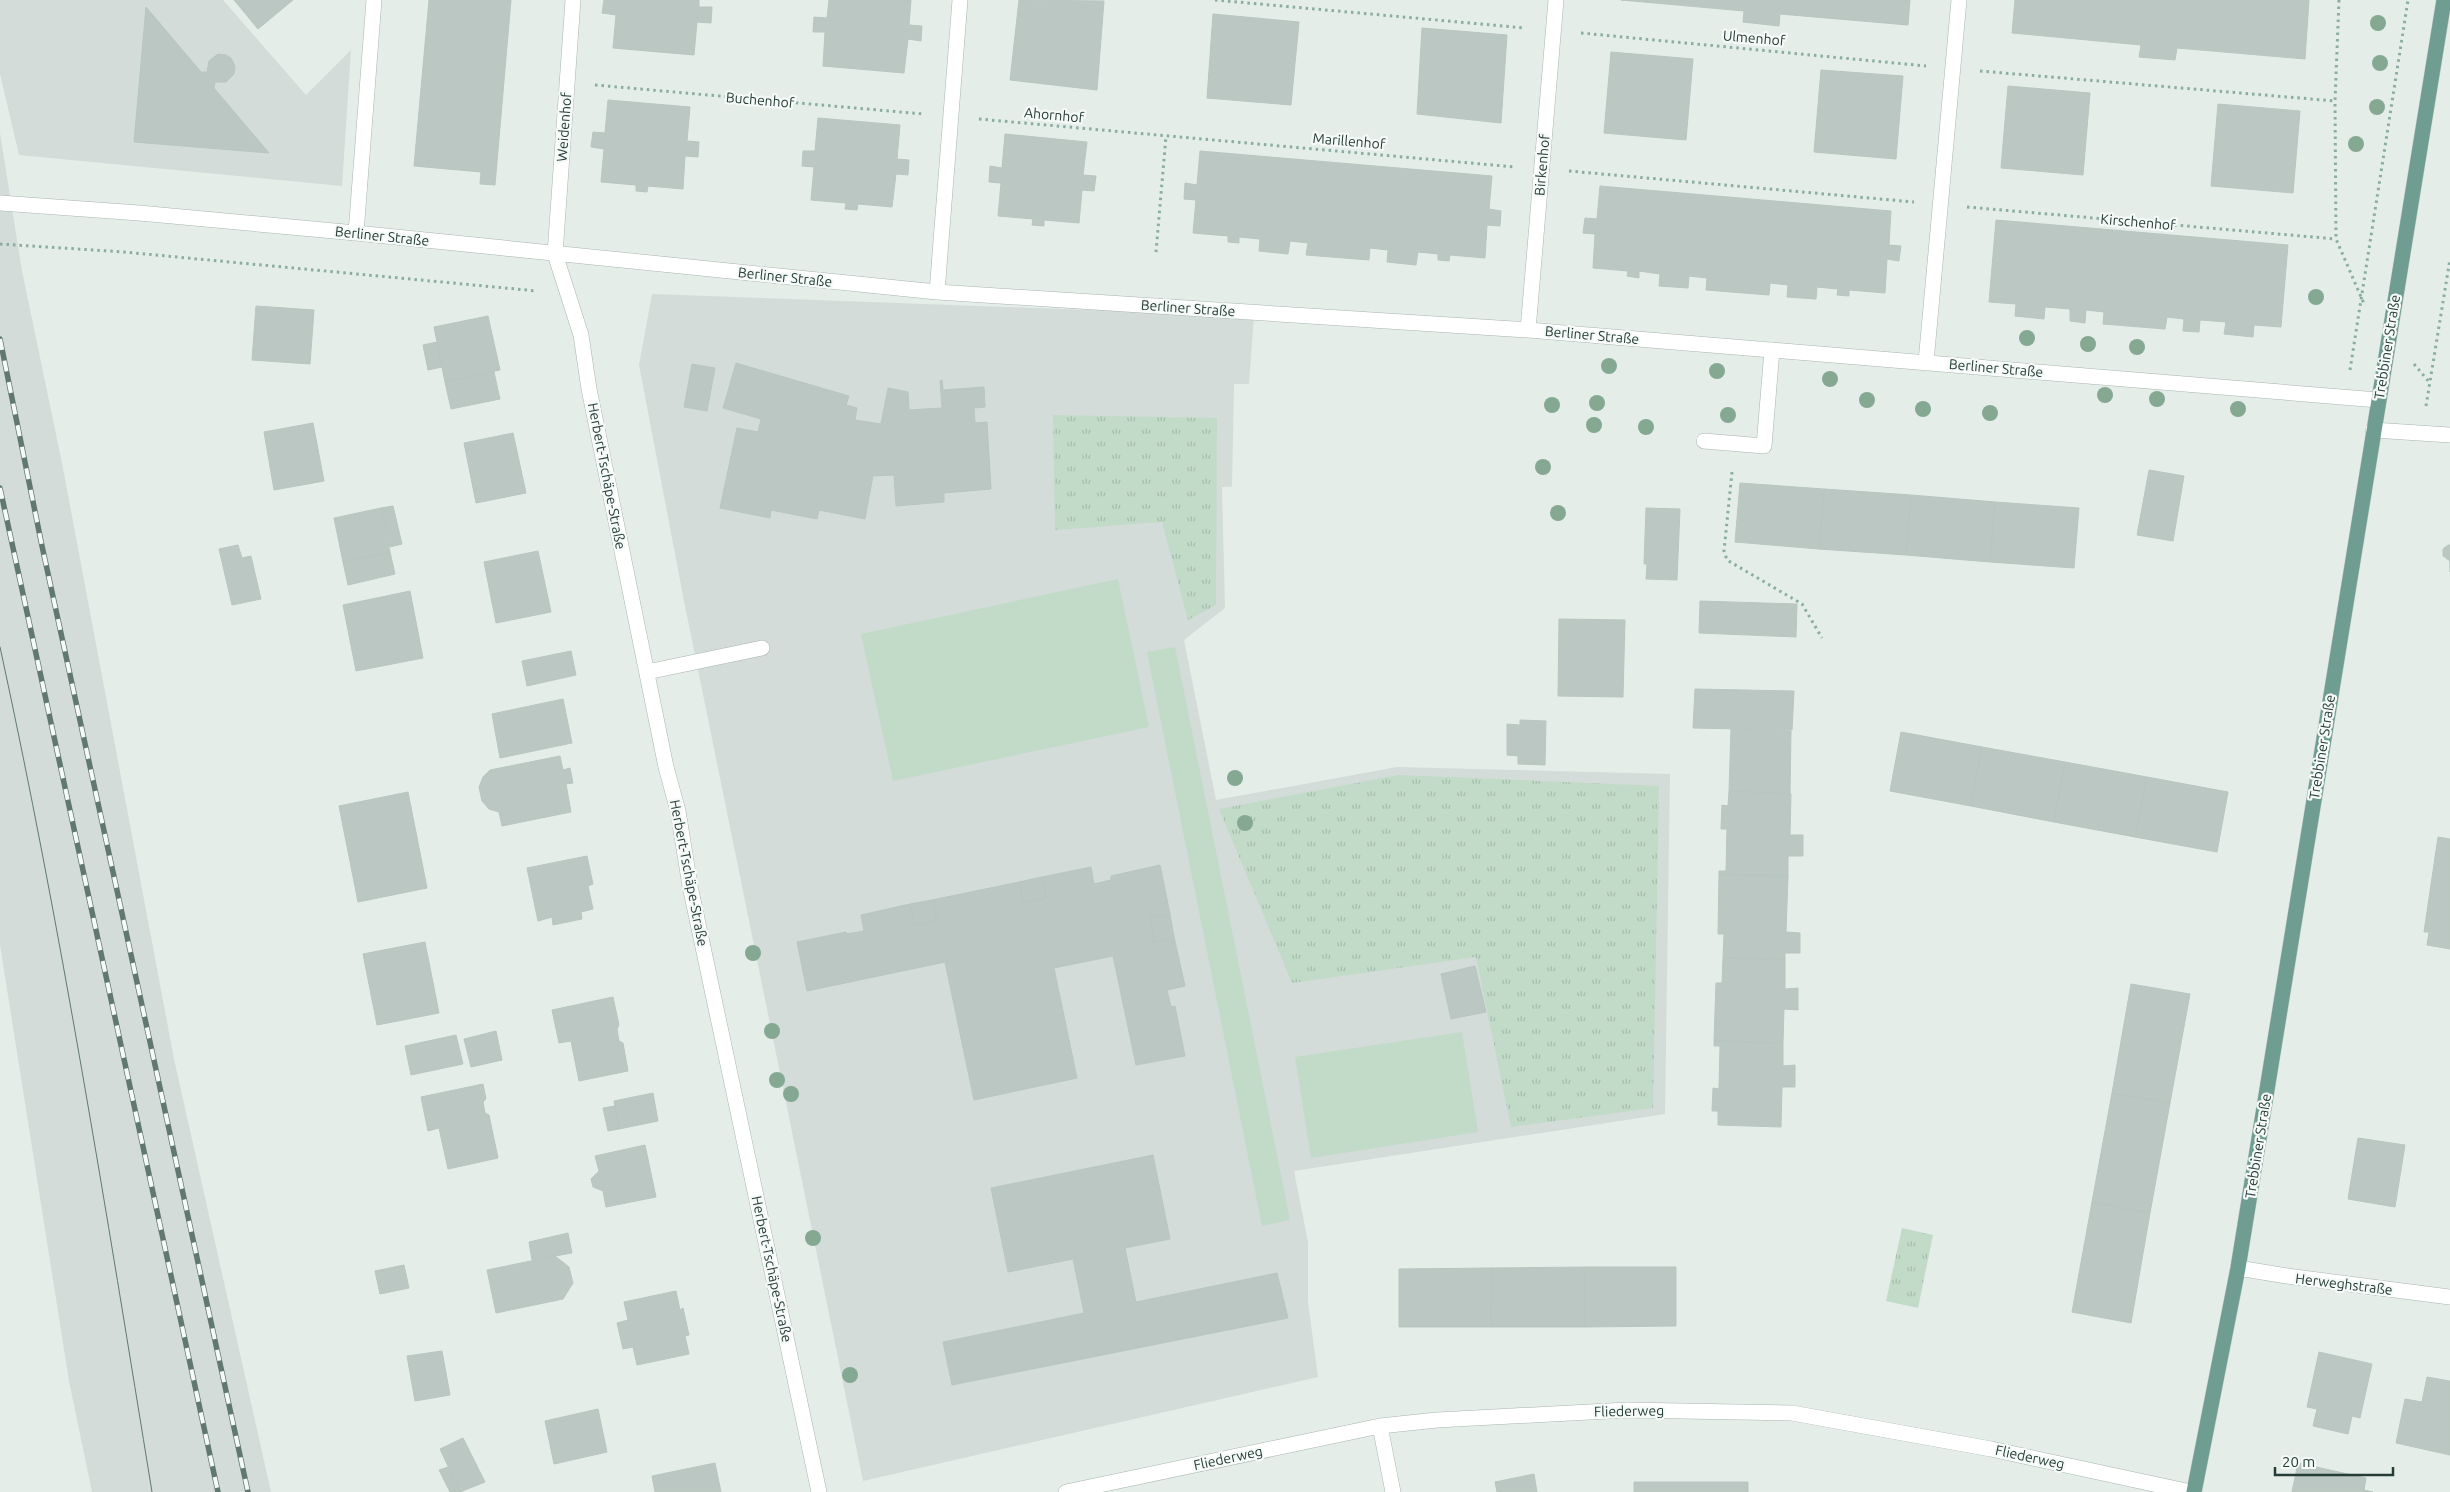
<svg xmlns="http://www.w3.org/2000/svg" width="2450" height="1492" viewBox="0 0 2450 1492" font-family="Ubuntu,sans-serif">
	<style>
		.built { fill: #d3dcd8 }
		.grass { fill: #c1dbc8 }
		.park { fill: url(#park-tufts) }
		.building { fill: #bbc7c2; stroke: #b8c6c0 }
		.lines { fill: none; stroke-linecap: round; stroke-linejoin: round }
		.minor-casing { stroke: #a8b5b0; stroke-width: 16 }
		.major-casing { stroke: #c2c9c7; stroke-width: 16 }
		.path { stroke: #89ada2; stroke-width: 3; stroke-dasharray: 2.5 4; stroke-linecap: butt }
		.minor { stroke: #fff; stroke-width: 15 }
		.major { stroke: #6f9d91; stroke-width: 15 }
		.tram { stroke: #617872; stroke-width: 1 }
		.rail-casing { stroke: #617872; stroke-width: 5.5 }
		.rail { stroke: #f5f9f7; stroke-width: 4; stroke-dasharray: 11; stroke-linecap: butt }
		.tree { fill: #84a892 }
		.labels { text-anchor: middle; stroke-width: 4.5; stroke-linejoin: round; paint-order: stroke }
		.street-label { font-size: 14px; fill: #263d37; stroke: #f5f9f7 }
	</style>
	<defs>
		<pattern id="park-tufts" width="24" height="20" patternUnits="userSpaceOnUse" patternTransform="scale(1.25)"><rect width="24" height="20" fill="#c1dbc8"/><path d="M3 7l-1-3M5 7V3M7 7l1-3M15 17l-1-3M17 17v-4M19 17l1-3" fill="none" stroke="#a6bdac"/></pattern>
	</defs>
	<rect width="100%" height="100%" fill="#e5ede9"/>
	<path class="built" d="M0 0H223L306 95 351 50 342 186 19 155 0 74Z
		M0 133 22 271 62 463 174 1059 271 1492H92L69 1381 0 945Z
		M652 294 1254 316 1249 384H1234L1232 487H1222L1225 608 1184 640 1216 800 1397 767 1670 774 1665 1114 1294 1171 1308 1242V1302L1318 1377 863 1481 684 601 639 365Z"/>
	<path class="grass" d="M1118 579 1149 727 893 781 861 634Z
		M1175 647 1290 1220 1262 1226 1147 652Z
		M1462 1032 1478 1132 1311 1158 1295 1057Z"/>
	<path class="park" d="M1053 415 1217 418 1216 605 1188 620 1162 522 1055 530Z
		M1399 775 1659 786 1653 1108 1511 1127 1476 957 1292 983 1219 809Z
		M1902 1228 1933 1235 1918 1308 1886 1301Z"/>
	<path class="building" d="M234 0H293L258 29Z
		M429 0H511L495 185 480 184 481 172 414 166Z
		M604 0H699V7H712L711 23 697 22 694 55 613 48 616 15 602 13Z
		M829 0H911L909 25 922 26 921 41 908 39 904 73 823 66 825 32H813L814 17 827 18Z
		M1019 0 1104 1 1097 90 1010 80Z
		M1621 0H1910L1908 25 1780 14 1779 26 1743 22 1744 11Z
		M2015 0H2309L2305 59 2177 48 2175 60 2139 57 2141 45 2012 33Z
		M146 7 201 72H207L209 61 218 54 226 55 231 58 235 66 234 74 226 82H215L214 88 269 153 134 142Z
		M1213 14 1299 22 1291 105 1207 98Z
		M1422 28 1507 35 1501 123 1417 114Z
		M1611 52 1693 59 1686 140 1604 133Z
		M1821 70 1903 76 1896 159 1814 152Z
		M2008 86 2090 93 2083 175 2001 168Z
		M608 100 690 107 687 141 699 142 698 157 685 156 683 189 648 186 647 192 636 191V185L601 182 604 149 591 147 593 132 605 133Z
		M2218 104 2300 111 2293 193 2211 186Z
		M818 118 900 125 897 159 909 160 908 175 896 174 892 207 858 204 857 210 845 209 846 203 811 200 814 167 802 166 803 151H815Z
		M1005 134 1087 142 1083 175 1096 176 1094 191 1082 190 1079 223 1044 220V226L1032 225 1033 219 998 216 1001 183 989 182 990 166 1002 168Z
		M1200 151 1492 176 1489 209 1501 211 1500 226 1487 225 1485 258 1450 255 1449 261 1438 260V254L1418 252 1416 265 1387 262 1388 250 1370 248 1369 260 1306 255 1308 243 1290 241 1288 254 1259 251 1260 239 1239 237V243L1228 242V236L1193 233 1196 200 1184 199 1185 183 1197 185Z
		M1600 186 1891 211 1889 245 1901 246 1899 261 1887 259 1885 293 1849 290V296L1837 295 1838 289 1817 287 1816 299 1787 297 1788 285 1770 283 1769 295 1706 290 1707 278 1689 276 1688 288 1659 286 1660 274 1639 271V278L1627 276 1628 271 1593 268 1595 234 1583 233 1585 218 1597 219Z
		M1996 220 2288 245 2281 327 2254 325 2253 337 2224 334 2226 322 2200 320 2199 332 2183 331 2184 319 2167 317 2165 329 2103 324 2104 312 2086 310 2085 323 2070 321V309L2045 307 2044 319 2015 316 2016 304 1989 302Z
		M256 306 314 310 310 364 252 360Z
		M488 316 500 370 445 382 434 327Z
		M437 342 442 367 428 370 423 345Z
		M736 363 849 396 846 405 857 408 855 420 881 424 888 388 908 392 909 410 942 408 940 381 942 380 943 390 984 387 985 407 974 408 975 423 987 422 991 489 944 493V502L896 506 894 475 873 476 865 519 819 510 817 519 771 510 770 518 720 508 737 428 758 432 761 419 723 408Z
		M692 364 715 368 707 411 684 407Z
		M494 372 500 399 451 409 445 382Z
		M313 423 324 481 274 490 264 432Z
		M513 433 526 493 476 503 464 443Z
		M2149 470 2184 476 2173 541 2137 535Z
		M1740 483 1824 489 1819 549 1735 542Z
		M1824 489 1911 495 1906 555 1819 549Z
		M1911 495 1995 502 1990 562 1906 555Z
		M1995 502 2079 508 2074 568 1990 562Z
		M393 506 402 544 390 547 381 508Z
		M381 508 390 552 343 562 334 518Z
		M1646 508 1680 509 1677 580 1646 579 1647 564H1644Z
		M238 545 242 558 251 556 261 599 232 605 219 549Z
		M2448 545H2450V572V561L2443 556V549Z
		M538 551 551 612 496 623 484 562Z
		M390 552 395 574 348 585 343 562Z
		M410 591 423 658 356 671 343 605Z
		M1700 601 1797 604 1796 637 1699 633Z
		M1559 619 1625 620 1623 697 1558 696Z
		M571 651 576 675 527 686 522 661Z
		M1695 689 1794 691 1792 730 1693 728Z
		M563 699 572 743 500 758 492 714Z
		M1520 720 1546 721 1545 765 1518 764V756L1507 755V724L1520 725Z
		M1731 729 1791 731 1790 794 1729 791Z
		M1901 732 1982 747 1971 806 1890 791Z
		M1982 747 2065 762 2054 822 1971 806Z
		M560 756 563 770 570 768 573 783 566 784 571 812 502 826 499 812 489 809 482 801 479 787 483 777 490 770Z
		M2065 762 2147 777 2135 837 2054 822Z
		M2147 777 2228 792 2217 852 2135 837Z
		M1729 791 1791 794 1790 835H1803V856H1788V876L1719 874V871H1726L1727 829H1721L1722 805 1728 806Z
		M408 792 427 888 358 902 339 806Z
		M2438 837 2450 839V949L2427 945 2429 932H2424Z
		M587 856 593 884 588 886 593 909 581 912 582 919 553 925 552 917 538 921 527 868Z
		M1160 865 1170 914 1150 918 1154 942 1174 937 1185 986 1167 990 1171 1007 1175 1006 1185 1056 1136 1065 1113 956 1054 968 1077 1078 974 1100 945 962 807 991 797 942 846 932 847 934 864 931 861 915 910 904 914 925 937 921 932 900 1019 882 1023 903 1046 898 1042 877 1091 867 1094 884 1111 880V876Z
		M1719 874 1788 876 1786 932 1800 933V953H1785V959L1723 958 1724 934H1718Z
		M1042 877 1046 898 1023 903 1019 882Z
		M932 900 937 921 914 925 910 904Z
		M1170 914 1174 937 1154 942 1150 918Z
		M425 942 439 1013 377 1025 363 954Z
		M1723 958 1785 959V989L1798 988V1010L1784 1009 1783 1043 1714 1041 1716 983H1722Z
		M1475 966 1486 1012 1451 1019 1441 974Z
		M2131 984 2190 994 2170 1103 2112 1093Z
		M613 997 619 1025 617 1029 619 1041 623 1043 628 1071 579 1081 571 1041 559 1043 552 1010Z
		M496 1031 502 1060 471 1067 464 1039Z
		M456 1035 463 1064 411 1075 405 1046Z
		M1714 1041 1783 1043V1066L1795 1065V1087H1782L1781 1127 1718 1125V1111H1712L1713 1088 1719 1089 1720 1046H1714Z
		M483 1084 486 1099 483 1102 485 1113 489 1115 498 1158 448 1169 439 1128 428 1131 421 1097Z
		M653 1093 658 1121 619 1129 614 1101Z
		M2112 1093 2170 1103 2150 1213 2092 1202Z
		M615 1106 619 1129 608 1131 603 1108Z
		M2358 1138 2405 1145 2395 1207 2348 1199Z
		M645 1145 656 1197 606 1207 603 1191 593 1187 591 1179 599 1171 595 1156Z
		M1153 1155 1170 1239 1125 1248 1136 1302 1277 1273 1288 1318 952 1385 943 1342 1084 1313 1073 1259 1008 1272 991 1188Z
		M2092 1202 2150 1213 2131 1323 2072 1312Z
		M568 1233 572 1253 532 1260 529 1242Z
		M555 1256 569 1267 573 1283 563 1299 496 1313 487 1270Z
		M404 1265 409 1288 380 1294 375 1271Z
		M1584 1267H1676V1326L1584 1327Z
		M1584 1267V1327H1491L1492 1268Z
		M1492 1268 1491 1327H1399V1269Z
		M676 1291 680 1310 683 1308 689 1335 685 1336 689 1354 637 1365 633 1347 623 1349 617 1323 628 1320 624 1302Z
		M442 1351 450 1395 415 1401 407 1356Z
		M2319 1352 2372 1364 2360 1418 2352 1416 2348 1434 2313 1426 2317 1409 2307 1407Z
		M2427 1377 2450 1381V1455L2396 1443 2405 1399 2422 1402Z
		M598 1409 607 1452 554 1464 545 1421Z
		M463 1438 485 1482 460 1492 440 1449Z
		M715 1463 721 1492H655L652 1476Z
		M2298 1463 2366 1478 2364 1490 2373 1492H2292Z
		M448 1467 460 1492H450L439 1470Z
		M1534 1474 1537 1492H1497L1495 1482Z
		M1634 1482H1748V1492H1634Z"/>
	<g class="lines">
		<defs>
			<path id="minor" d="M573 0 555 254 581 335 589 389 666 767 678 811 690 886 819 1492
				M0 203 139 213 356 233 937 292 1528 330 2378 400
				M356 233 374 0
				M937 292 960 0
				M1528 330 1556 0
				M1926 362 1959 0
				M2373 430 2450 435
				M1704 441 1764 446 1772 350
				M647 672 762 648
				M2238 1268 2287 1276 2450 1297
				M1380 1426 1393 1492
				M1066 1492 1380 1426 1437 1420 1627 1410 1792 1413 1991 1449 2191 1492"/>
			<path id="major" d="M2194 1492 2238 1268 2444 0"/>
		</defs>
		<use href="#minor" class="minor-casing"/>
		<use href="#major" class="major-casing"/>
		<path class="path" d="M1215 0 1525 28
			M2339 0 2335 101 2336 239 2365 306
			M1581 33 1926 66
			M1980 71 2335 101
			M595 85 923 114
			M979 119 1515 167
			M1569 171 1914 202
			M1967 207 2336 239
			M0 244 124 252 537 291
			M1156 252 1166 136
			M2414 364 2430 383
			M2350 370 2408 0
			M2426 406 2450 259
			M1732 472 1724 551 1727 560 1802 604 1822 638"/>
		<use href="#minor" class="minor"/>
		<use href="#major" class="major"/>
		<path class="tram" d="M0 647C61 927 106 1210 152 1492"/>
		<defs>
			<path id="rail" d="M0 339 42 546 248 1492
				M0 488 218 1492"/>
		</defs>
		<use href="#rail" class="rail-casing"/>
		<use href="#rail" class="rail"/>
	</g>
	<g class="tree">
		<circle cx="2378" cy="23" r="8"/>
		<circle cx="2380" cy="63" r="8"/>
		<circle cx="2377" cy="107" r="8"/>
		<circle cx="2356" cy="144" r="8"/>
		<circle cx="2316" cy="297" r="8"/>
		<circle cx="2027" cy="338" r="8"/>
		<circle cx="2088" cy="344" r="8"/>
		<circle cx="2137" cy="347" r="8"/>
		<circle cx="1609" cy="366" r="8"/>
		<circle cx="1717" cy="371" r="8"/>
		<circle cx="1830" cy="379" r="8"/>
		<circle cx="2105" cy="395" r="8"/>
		<circle cx="2157" cy="399" r="8"/>
		<circle cx="1867" cy="400" r="8"/>
		<circle cx="1597" cy="403" r="8"/>
		<circle cx="1552" cy="405" r="8"/>
		<circle cx="1923" cy="409" r="8"/>
		<circle cx="2238" cy="409" r="8"/>
		<circle cx="1990" cy="413" r="8"/>
		<circle cx="1728" cy="415" r="8"/>
		<circle cx="1594" cy="425" r="8"/>
		<circle cx="1646" cy="427" r="8"/>
		<circle cx="1543" cy="467" r="8"/>
		<circle cx="1558" cy="513" r="8"/>
		<circle cx="1235" cy="778" r="8"/>
		<circle cx="1245" cy="823" r="8"/>
		<circle cx="753" cy="953" r="8"/>
		<circle cx="772" cy="1031" r="8"/>
		<circle cx="777" cy="1080" r="8"/>
		<circle cx="791" cy="1094" r="8"/>
		<circle cx="813" cy="1238" r="8"/>
		<circle cx="850" cy="1375" r="8"/>
	</g>
	<g class="labels">
		<g class="street-label">
			<text transform="translate(1754 38) rotate(5)" y="5">Ulmenhof</text>
			<text transform="translate(760 100) rotate(5)" y="5">Buchenhof</text>
			<text transform="translate(1054 115) rotate(5)" y="5">Ahornhof</text>
			<text transform="translate(564 127) rotate(-86)" y="5">Weidenhof</text>
			<text transform="translate(1349 141) rotate(5)" y="5">Marillenhof</text>
			<text transform="translate(1542 165) rotate(-85)" y="5">Birkenhof</text>
			<text transform="translate(2138 222) rotate(5)" y="5">Kirschenhof</text>
			<text transform="translate(382 236) rotate(6)" y="5">Berliner Straße</text>
			<text transform="translate(785 277) rotate(6)" y="5">Berliner Straße</text>
			<text transform="translate(1188 308) rotate(4)" y="5">Berliner Straße</text>
			<text transform="translate(1592 335) rotate(5)" y="5">Berliner Straße</text>
			<text transform="translate(2387 347) rotate(-81)" y="5">Trebbiner Straße</text>
			<text transform="translate(1996 368) rotate(5)" y="5">Berliner Straße</text>
			<text transform="translate(607 476) rotate(79)" y="5">Herbert-Tschäpe-Straße</text>
			<text transform="translate(2322 747) rotate(-81)" y="5">Trebbiner Straße</text>
			<text transform="translate(689 873) rotate(79)" y="5">Herbert-Tschäpe-Straße</text>
			<text transform="translate(2258 1146) rotate(-81)" y="5">Trebbiner Straße</text>
			<text transform="translate(772 1269) rotate(78)" y="5">Herbert-Tschäpe-Straße</text>
			<text transform="translate(2344 1284) rotate(7)" y="5">Herweghstraße</text>
			<text transform="translate(1629 1411) rotate(-1)" y="5">Fliederweg</text>
			<text transform="translate(2030 1457) rotate(12)" y="5">Fliederweg</text>
			<text transform="translate(1228 1458) rotate(-12)" y="5">Fliederweg</text>
		</g>
	</g>
	<path d="M2275 1467v8h118v-8" fill="none" stroke="#263d37" stroke-width="2.5"/>
	<text x="2282" y="1467" font-size="15" fill="#263d37" stroke="#f5f9f7" stroke-width="4" paint-order="stroke">20 m</text>
</svg>
